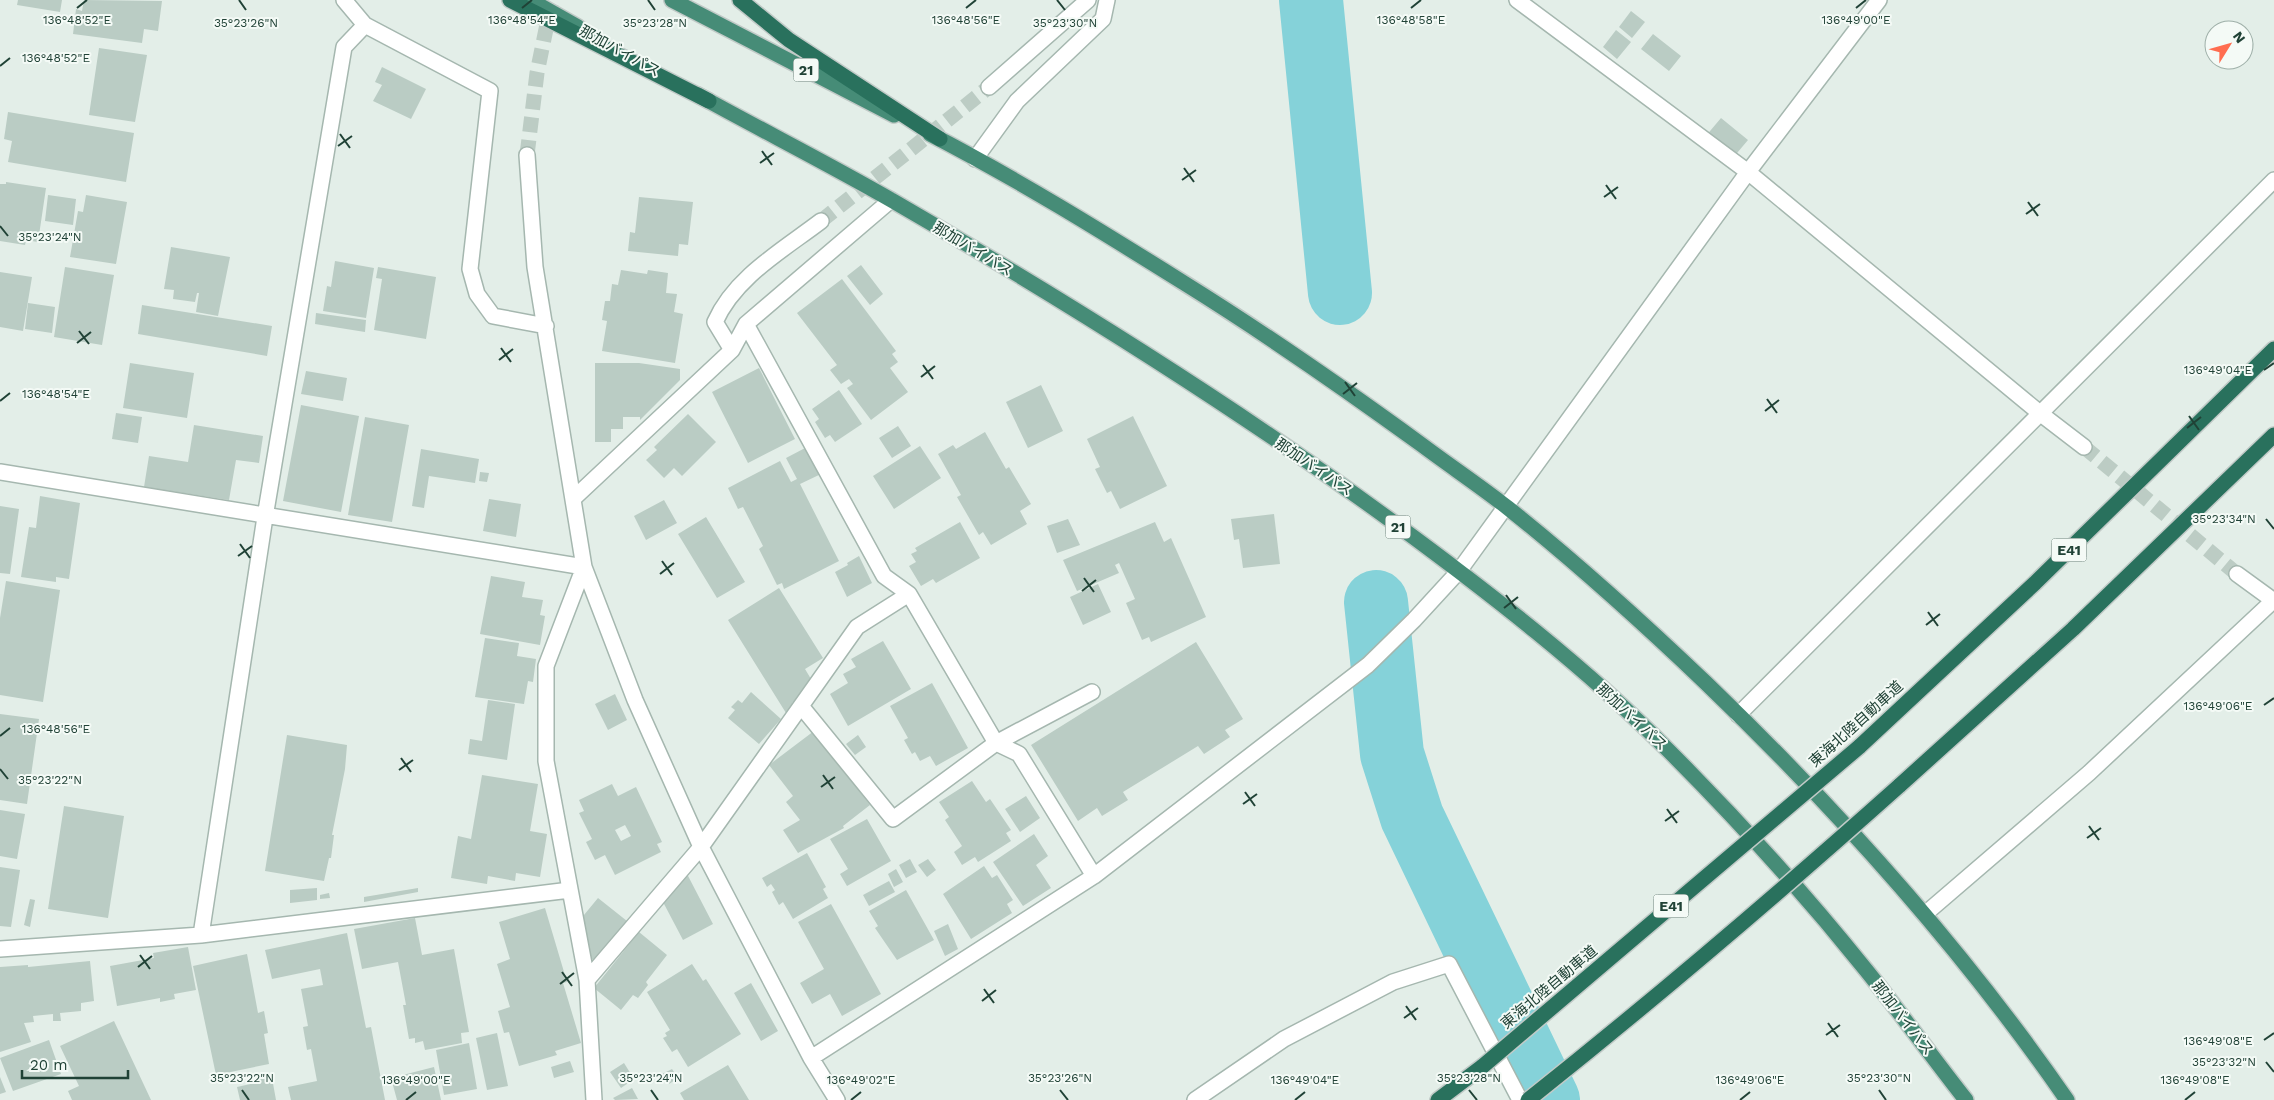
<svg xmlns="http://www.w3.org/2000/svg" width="2274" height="1100" viewBox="0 0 2274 1100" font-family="'Work Sans','Noto Sans JP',sans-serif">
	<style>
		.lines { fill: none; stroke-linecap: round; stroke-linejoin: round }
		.river { stroke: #85d2d9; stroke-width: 64 }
		.building { fill: #baccc4; fill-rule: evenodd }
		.minor-tunnel { stroke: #bcccc4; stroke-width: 15; stroke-dasharray: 15 8; stroke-linecap: butt }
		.minor-casing { stroke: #a5b7af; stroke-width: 18 }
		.trunk-casing { stroke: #c1cac7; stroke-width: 18 }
		.motorway-casing { stroke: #c1cac7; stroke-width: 18 }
		.minor { stroke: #fff; stroke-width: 15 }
		.trunk { stroke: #468c77; stroke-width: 15 }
		.motorway { stroke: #29715d; stroke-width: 15 }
		.motorway-bridge-casing { stroke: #c1cac7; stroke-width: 18; stroke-linecap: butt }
		.motorway-bridge { stroke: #29715d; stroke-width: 15 }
		.ticks { fill: none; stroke: #204236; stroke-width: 2 }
		.labels { text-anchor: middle; stroke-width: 4; stroke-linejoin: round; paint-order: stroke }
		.shield { fill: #f4faf6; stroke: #607970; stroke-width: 1 }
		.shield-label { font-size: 14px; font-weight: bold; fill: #204236 }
		.street-label { font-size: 15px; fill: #204236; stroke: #f4faf6 }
		.ticks-label { font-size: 12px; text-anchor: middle; fill: #204236; stroke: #f4faf6; stroke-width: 4; stroke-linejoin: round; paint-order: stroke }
	</style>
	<rect width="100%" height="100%" fill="#e3eee8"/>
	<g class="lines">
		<path class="river" d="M1311 0 1340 293
			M1376 602 1392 754 1412 817 1548 1100"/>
	</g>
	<path class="building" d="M18 0H62L60 12 17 5Z
		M84 0 162 1 158 31 144 29 142 43 73 34 76 9 82 11Z
		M1631 11 1645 22 1632 38 1619 27Z
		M1616 30 1631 42 1617 59 1603 47Z
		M1653 34 1681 56 1669 71 1641 49Z
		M99 48 147 55 135 122 89 115Z
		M382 67 426 89 411 119 373 101 382 85 375 82Z
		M8 112 134 133 126 182 8 162 12 141 4 139Z
		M1721 118 1748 140 1732 159 1705 137Z
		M6 182 46 188 38 242 26 240 25 245 0 241V184H6Z
		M48 195 76 199 73 225 45 221Z
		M86 195 127 202 116 264 70 257 78 211 83 212Z
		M639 197 693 202 688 245 679 244 678 256 628 251 630 232 635 233Z
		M171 247 230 257 218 316 196 312 199 293H197L195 302 173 299 174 290 164 289Z
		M335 261 374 268 366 318 323 311 327 286 331 287Z
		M861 265 883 294 870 305 847 276Z
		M65 267 114 275 102 345 54 337Z
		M378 267 436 277 426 339 374 330 382 279 376 278Z
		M621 270 647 274 648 270 668 273 666 293 677 294 674 312 683 314 675 363 602 351 607 321 602 320 605 301H610L612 284 618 285Z
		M0 272 32 277 23 331 0 327Z
		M842 279 896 351 892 354 898 362 890 368 908 392 871 420 847 388 853 384 849 379 841 384 830 370 837 365 797 313Z
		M28 303 55 307 52 333 25 329Z
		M142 305 272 326 267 356 138 334Z
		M316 313 366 320 365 332 315 324Z
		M130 363 194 373 187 418 123 408Z
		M595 363H639L680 369V380L640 420V417H623V429H611V442H595Z
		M759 368 795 439 748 463 712 392Z
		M306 371 347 378 343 401 301 394Z
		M1041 385 1063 431 1028 448 1006 402Z
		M839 390 862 424 835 442 830 435 825 438 815 422 819 419 812 409Z
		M301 405 359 416 341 512 283 501Z
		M116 413 142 417 138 443 112 439Z
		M688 414 716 442 682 476 674 468 664 478 646 460 657 450 654 447Z
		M1133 416 1167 486 1120 509 1111 491 1107 493 1095 469 1100 467 1087 439Z
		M365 417 409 425 392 522 348 515Z
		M194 425 263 436 259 463 236 460 229 500 144 487 149 456 188 462Z
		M898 426 911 446 892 458 879 438Z
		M985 432 1006 469 1009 467 1031 504 1020 511 1027 524 991 545 983 532 979 535 957 497 961 495 938 454 953 445 956 449Z
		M920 446 941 478 894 509 873 476Z
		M807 447 821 474 800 484 839 561 784 589 782 583 777 585 759 549 763 546 743 507 738 509 728 488 780 461 791 482 797 479 786 458Z
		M421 449 479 459 475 483 429 476 424 508 412 506Z
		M480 472 489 473 487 482 479 481Z
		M40 496 80 503 69 579 56 577V582L21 577 29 527 36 528Z
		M489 499 521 504 516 537 483 531Z
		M664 500 677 523 646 540 634 516Z
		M0 506 19 509 10 574 0 573Z
		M1274 514 1280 564 1243 568 1239 539 1234 540 1231 519Z
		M706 517 745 582 717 598 678 534Z
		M1068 519 1080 545 1057 553 1047 526Z
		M960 522 980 558 936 583 933 579 921 586 909 566 916 562 911 554 917 551 915 548Z
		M1155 522 1164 542 1171 538 1206 617 1151 642 1149 637 1142 640 1126 603 1135 599 1119 563 1115 565 1119 573 1077 591 1063 560Z
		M859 556 872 583 847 597 835 572 848 565 847 563Z
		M491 576 525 582 522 597 543 600 540 615 545 616 540 645 480 634Z
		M6 581 60 590 43 702 0 695V618Z
		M1098 584 1111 612 1083 625 1070 597Z
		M779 588 823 658 805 669 811 679 786 713 728 620Z
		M485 638 519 643 517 656 536 659 533 682 528 681 524 704 475 697Z
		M883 641 911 689 848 726 830 694 848 683 843 674 856 667 851 659Z
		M1196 642 1243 719 1225 730 1230 737 1204 754 1198 746 1123 792 1128 800 1102 816 1097 808 1078 821 1031 745Z
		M932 683 968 748 936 766 930 756 920 761 915 752 912 754 904 740 908 738 890 706Z
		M751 692 781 719 759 744 728 718 735 710 731 707 738 700 742 703Z
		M615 694 627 720 608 730 595 704Z
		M488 700 515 704 507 760 468 754 470 739 482 741Z
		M0 714 39 719 27 804 0 800Z
		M814 731 870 805 843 826 844 828 798 853 783 830 800 820 786 802 793 796 769 765Z
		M287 735 347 745 345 769 332 835H334L331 858H329L324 881 265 871Z
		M858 735 866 747 855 755 846 744Z
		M482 775 538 784 530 831 547 834 540 877 516 873 515 881 488 876 487 884 451 878 458 836 471 839Z
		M972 781 986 802 990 799 1011 830 1006 833 1011 841 978 862 975 857 962 865 954 852 962 846 945 820 949 817 939 802Z
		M612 784 618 796 636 787 662 842 657 844 661 852 615 875 605 855 595 860 586 842 592 839 579 813 584 811 579 800ZM625 825 631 836 621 841 615 830Z
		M1026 796 1040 818 1020 832 1005 809Z
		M64 806 124 816 108 918 48 909Z
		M0 810 25 814 17 859 0 856Z
		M867 819 891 861 847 886 840 874 848 869 830 839Z
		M1034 834 1048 856 1036 865 1051 888 1023 906 993 862Z
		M807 853 826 887 823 889 828 898 793 919 783 902 779 905 772 892 775 890 771 884 767 887 762 878Z
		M910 859 917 872 906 878 899 865Z
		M928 859 936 870 927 877 918 865Z
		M984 866 992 878 997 875 1013 900 1007 904 1012 913 971 939 943 894Z
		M0 867 20 870 11 927 0 926Z
		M896 869 903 882 894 887 888 874Z
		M686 872 713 924 683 940 663 902Z
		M889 881 895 892 869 906 863 895Z
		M317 888V900L290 903V890Z
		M418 888V892L364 902V897Z
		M906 890 934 940 897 960 875 928 878 926 869 911Z
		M329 893 330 898 320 899V895Z
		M598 898 627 921 596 960 585 958 579 921Z
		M30 899 35 900 30 927 24 925Z
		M831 904 881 994 842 1016 830 994 812 1004 800 983 824 969 798 922Z
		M545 908 567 982 563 983 581 1043 555 1051 557 1055 519 1066 509 1032 504 1033 498 1011 510 1007 497 964 510 959 499 922Z
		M415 918 422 955 454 949 469 1032 461 1033 462 1043 425 1050 423 1041 415 1043V1038L409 1039 403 1005H406L398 962 362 969 354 929Z
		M948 924 958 949 945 956 934 931Z
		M639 932 667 955 646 982 648 985 638 998 633 995 621 1010 594 988Z
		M347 933 366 1028 371 1027 385 1100H291L288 1087 317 1081 311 1049 307 1050 303 1027 308 1026 301 989 323 985 320 969 272 979 265 950Z
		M188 947 196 990 174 994 175 999 160 1002V998L117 1006 110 966 154 958 153 953Z
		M247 954 258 1013 264 1011 268 1033 264 1034 269 1064 216 1075 193 966Z
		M90 961 94 1001 81 1003V1011L60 1013 61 1021H53V1014L33 1016 34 1022 24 1023 31 1042 0 1052V967L28 965V967Z
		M692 964 703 981 706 979 741 1034 688 1067 677 1049 672 1052 663 1038 667 1036 665 1033 670 1030 647 992Z
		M751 983 778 1031 761 1041 734 993Z
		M114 1021 151 1100H72L68 1091 79 1086 60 1046Z
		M497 1033 508 1086 487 1090 476 1038Z
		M49 1040 61 1074 13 1091 0 1058Z
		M469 1043 477 1089 444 1095 436 1050Z
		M570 1061 574 1072 554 1078 551 1067Z
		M624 1063 634 1079 621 1088 610 1072Z
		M728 1065 749 1100H684L680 1093Z
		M434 1067 441 1100H397L391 1078Z
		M672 1069 678 1078 669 1084 662 1074Z
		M267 1076 266 1079 272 1078 276 1100H240L237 1087 260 1082 258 1077Z
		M0 1077 6 1092 0 1094Z
		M632 1088 638 1099 615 1100 613 1098Z"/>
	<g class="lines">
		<path class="minor-tunnel" d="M527 155 537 73 552 0
			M821 221 989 87
			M2084 447 2237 574"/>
		<defs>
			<path id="minor" d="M344 0 365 25 490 91 470 269 477 294 493 316 546 326
				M1517 0 1748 172 2041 414 2084 447
				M989 87 1088 0
				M527 155 535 267 584 567 635 700 701 847 811 1058 837 1100
				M975 159 1017 101 1103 19 1107 0
				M746 324 884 576 909 594 996 743 1019 754 1094 876
				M732 350 715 322C735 277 783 250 821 221
				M0 472 584 567
				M573 499 732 350 746 324 891 200
				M584 567 546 666V761L587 980 594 1100
				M2237 574 2274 601
				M801 706 893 819 996 743 1092 692
				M1738 715 2274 180
				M1925 914 2089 773 2274 600
				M201 935 265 517 344 47 365 25
				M0 949 201 935 570 890
				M587 980 701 847 857 627 909 594
				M811 1058 1094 876 1368 665 1414 620 1459 571 1748 172 1879 0
				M1195 1100 1284 1039 1393 982 1449 964 1520 1100"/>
			<path id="trunk" d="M530 0 578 27
				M672 0 894 115
				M698 95C763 131 829 164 893 201 1066 301 1236 407 1397 525 1491 594 1585 667 1668 750 1738 820 1804 893 1866 970 1900 1012 1932 1057 1966 1100
				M930 134C1017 179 1101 231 1184 283 1266 334 1345 389 1422 445 1450 466 1480 486 1508 508 1577 563 1642 622 1706 683 1839 811 1962 948 2067 1100"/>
			<path id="motorway" d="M510 0 709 101
				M740 0 789 40 940 139
				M1859 747 2035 583 2274 349
				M1899 786 2073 629 2274 435
				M1438 1100 1483 1066"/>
		</defs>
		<use href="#minor" class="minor-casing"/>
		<use href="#trunk" class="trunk-casing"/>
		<use href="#motorway" class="motorway-casing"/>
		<use href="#minor" class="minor"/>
		<use href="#trunk" class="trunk"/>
		<use href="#motorway" class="motorway"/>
		<defs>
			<path id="motorway-bridge" d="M1483 1066 1859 747
				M1528 1100C1655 999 1778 894 1899 786"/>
		</defs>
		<use href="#motorway-bridge" class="motorway-bridge-casing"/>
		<use href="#motorway-bridge" class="motorway-bridge"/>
	</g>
	<path class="ticks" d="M239 0 246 10M648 0 655 10M1057 0 1065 10M77 8 87 0M522 8 532 0M966 8 976 0M1411 8 1421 0M1856 8 1866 0M0 66 10 58M340 134 350 148M338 146 352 136M762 151 772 165M760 163 774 153M1184 168 1194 182M1182 180 1196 170M1606 185 1616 199M1604 197 1618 187M2028 202 2038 216M2026 214 2040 204M0 226 8 236M79 331 89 344M77 343 91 332M501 348 511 362M499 360 513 349M923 365 933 379M2264 370 2274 363M921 377 935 366M1345 382 1355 396M1343 394 1357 383M1767 399 1777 413M0 401 10 393M1765 411 1779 400M2189 416 2199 430M2187 428 2201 417M2266 519 2274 529M240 544 250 558M238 556 252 546M662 561 672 575M660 574 674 563M1084 578 1094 592M1082 591 1096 580M1506 595 1516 609M1504 608 1518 597M1928 612 1938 626M1926 625 1940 614M2264 705 2274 698M0 736 10 728M401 758 411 772M0 769 8 779M399 770 413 760M823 775 833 789M821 787 835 777M1245 792 1255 806M1243 804 1257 794M1667 809 1677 823M1665 821 1679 811M2089 826 2099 840M2087 838 2101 828M140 955 150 969M138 967 152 956M562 972 572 986M560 984 574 973M984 989 994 1003M982 1001 996 990M1406 1006 1416 1020M1404 1018 1418 1008M1828 1023 1838 1037M1826 1035 1840 1025M2264 1040 2274 1033M2266 1062 2274 1072M242 1090 249 1100M651 1090 658 1100M1060 1090 1068 1100M1469 1090 1477 1100M1879 1090 1886 1100M406 1100 416 1092M851 1100 861 1092M1295 1100 1305 1092M1740 1100 1750 1092M2185 1100 2195 1092"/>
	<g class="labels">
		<g class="shield">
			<rect x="793.5" y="58.5" width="25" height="23" rx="4"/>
			<rect x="1385.5" y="515.5" width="25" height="23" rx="4"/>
			<rect x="2051.5" y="538.5" width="35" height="23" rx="4"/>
			<rect x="1653.5" y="894.5" width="35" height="23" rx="4"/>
		</g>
		<g class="shield-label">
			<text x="806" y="75">21</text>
			<text x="1398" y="532">21</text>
			<text x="2069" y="555">E41</text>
			<text x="1671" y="911">E41</text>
		</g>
		<g class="street-label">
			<text transform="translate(620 51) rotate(29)" y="5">那加バイパス</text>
			<text transform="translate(973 249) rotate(31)" y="5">那加バイパス</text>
			<text transform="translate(1314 467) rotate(34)" y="5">那加バイパス</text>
			<text transform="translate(1632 717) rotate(43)" y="5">那加バイパス</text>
			<text transform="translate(1856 724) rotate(-42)" y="5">東海北陸自動車道</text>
			<text transform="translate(1549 987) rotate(-40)" y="5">東海北陸自動車道</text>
			<text transform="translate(1903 1018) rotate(52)" y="5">那加バイパス</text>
		</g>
	</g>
	<g class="ticks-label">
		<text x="77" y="24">136°48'52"E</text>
		<text x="522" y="24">136°48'54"E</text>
		<text x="966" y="24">136°48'56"E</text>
		<text x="1411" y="24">136°48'58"E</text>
		<text x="1856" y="24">136°49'00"E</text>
		<text x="246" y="27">35°23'26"N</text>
		<text x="655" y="27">35°23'28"N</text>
		<text x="1065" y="27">35°23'30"N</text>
		<text x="56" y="62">136°48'52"E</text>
		<text x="50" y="241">35°23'24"N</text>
		<text x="2218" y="374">136°49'04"E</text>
		<text x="56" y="398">136°48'54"E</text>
		<text x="2224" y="523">35°23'34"N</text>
		<text x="2218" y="710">136°49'06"E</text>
		<text x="56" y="733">136°48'56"E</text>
		<text x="50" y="784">35°23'22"N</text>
		<text x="2218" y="1045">136°49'08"E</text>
		<text x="2224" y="1066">35°23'32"N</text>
		<text x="242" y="1082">35°23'22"N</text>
		<text x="651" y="1082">35°23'24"N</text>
		<text x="1060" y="1082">35°23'26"N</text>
		<text x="1469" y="1082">35°23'28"N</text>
		<text x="1879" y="1082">35°23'30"N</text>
		<text x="416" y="1084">136°49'00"E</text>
		<text x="861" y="1084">136°49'02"E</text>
		<text x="1305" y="1084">136°49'04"E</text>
		<text x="1750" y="1084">136°49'06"E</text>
		<text x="2195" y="1084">136°49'08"E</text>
	</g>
	<g transform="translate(2229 45) rotate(53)"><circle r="24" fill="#f4faf6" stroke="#9fb0a9"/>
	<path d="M0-4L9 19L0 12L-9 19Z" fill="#ff6d50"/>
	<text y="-8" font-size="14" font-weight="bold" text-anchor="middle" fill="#204236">N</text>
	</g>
	<path d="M22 1070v8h106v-8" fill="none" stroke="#204236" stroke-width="2.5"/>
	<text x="30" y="1070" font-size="15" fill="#204236" stroke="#f4faf6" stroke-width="4" paint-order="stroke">20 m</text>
</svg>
